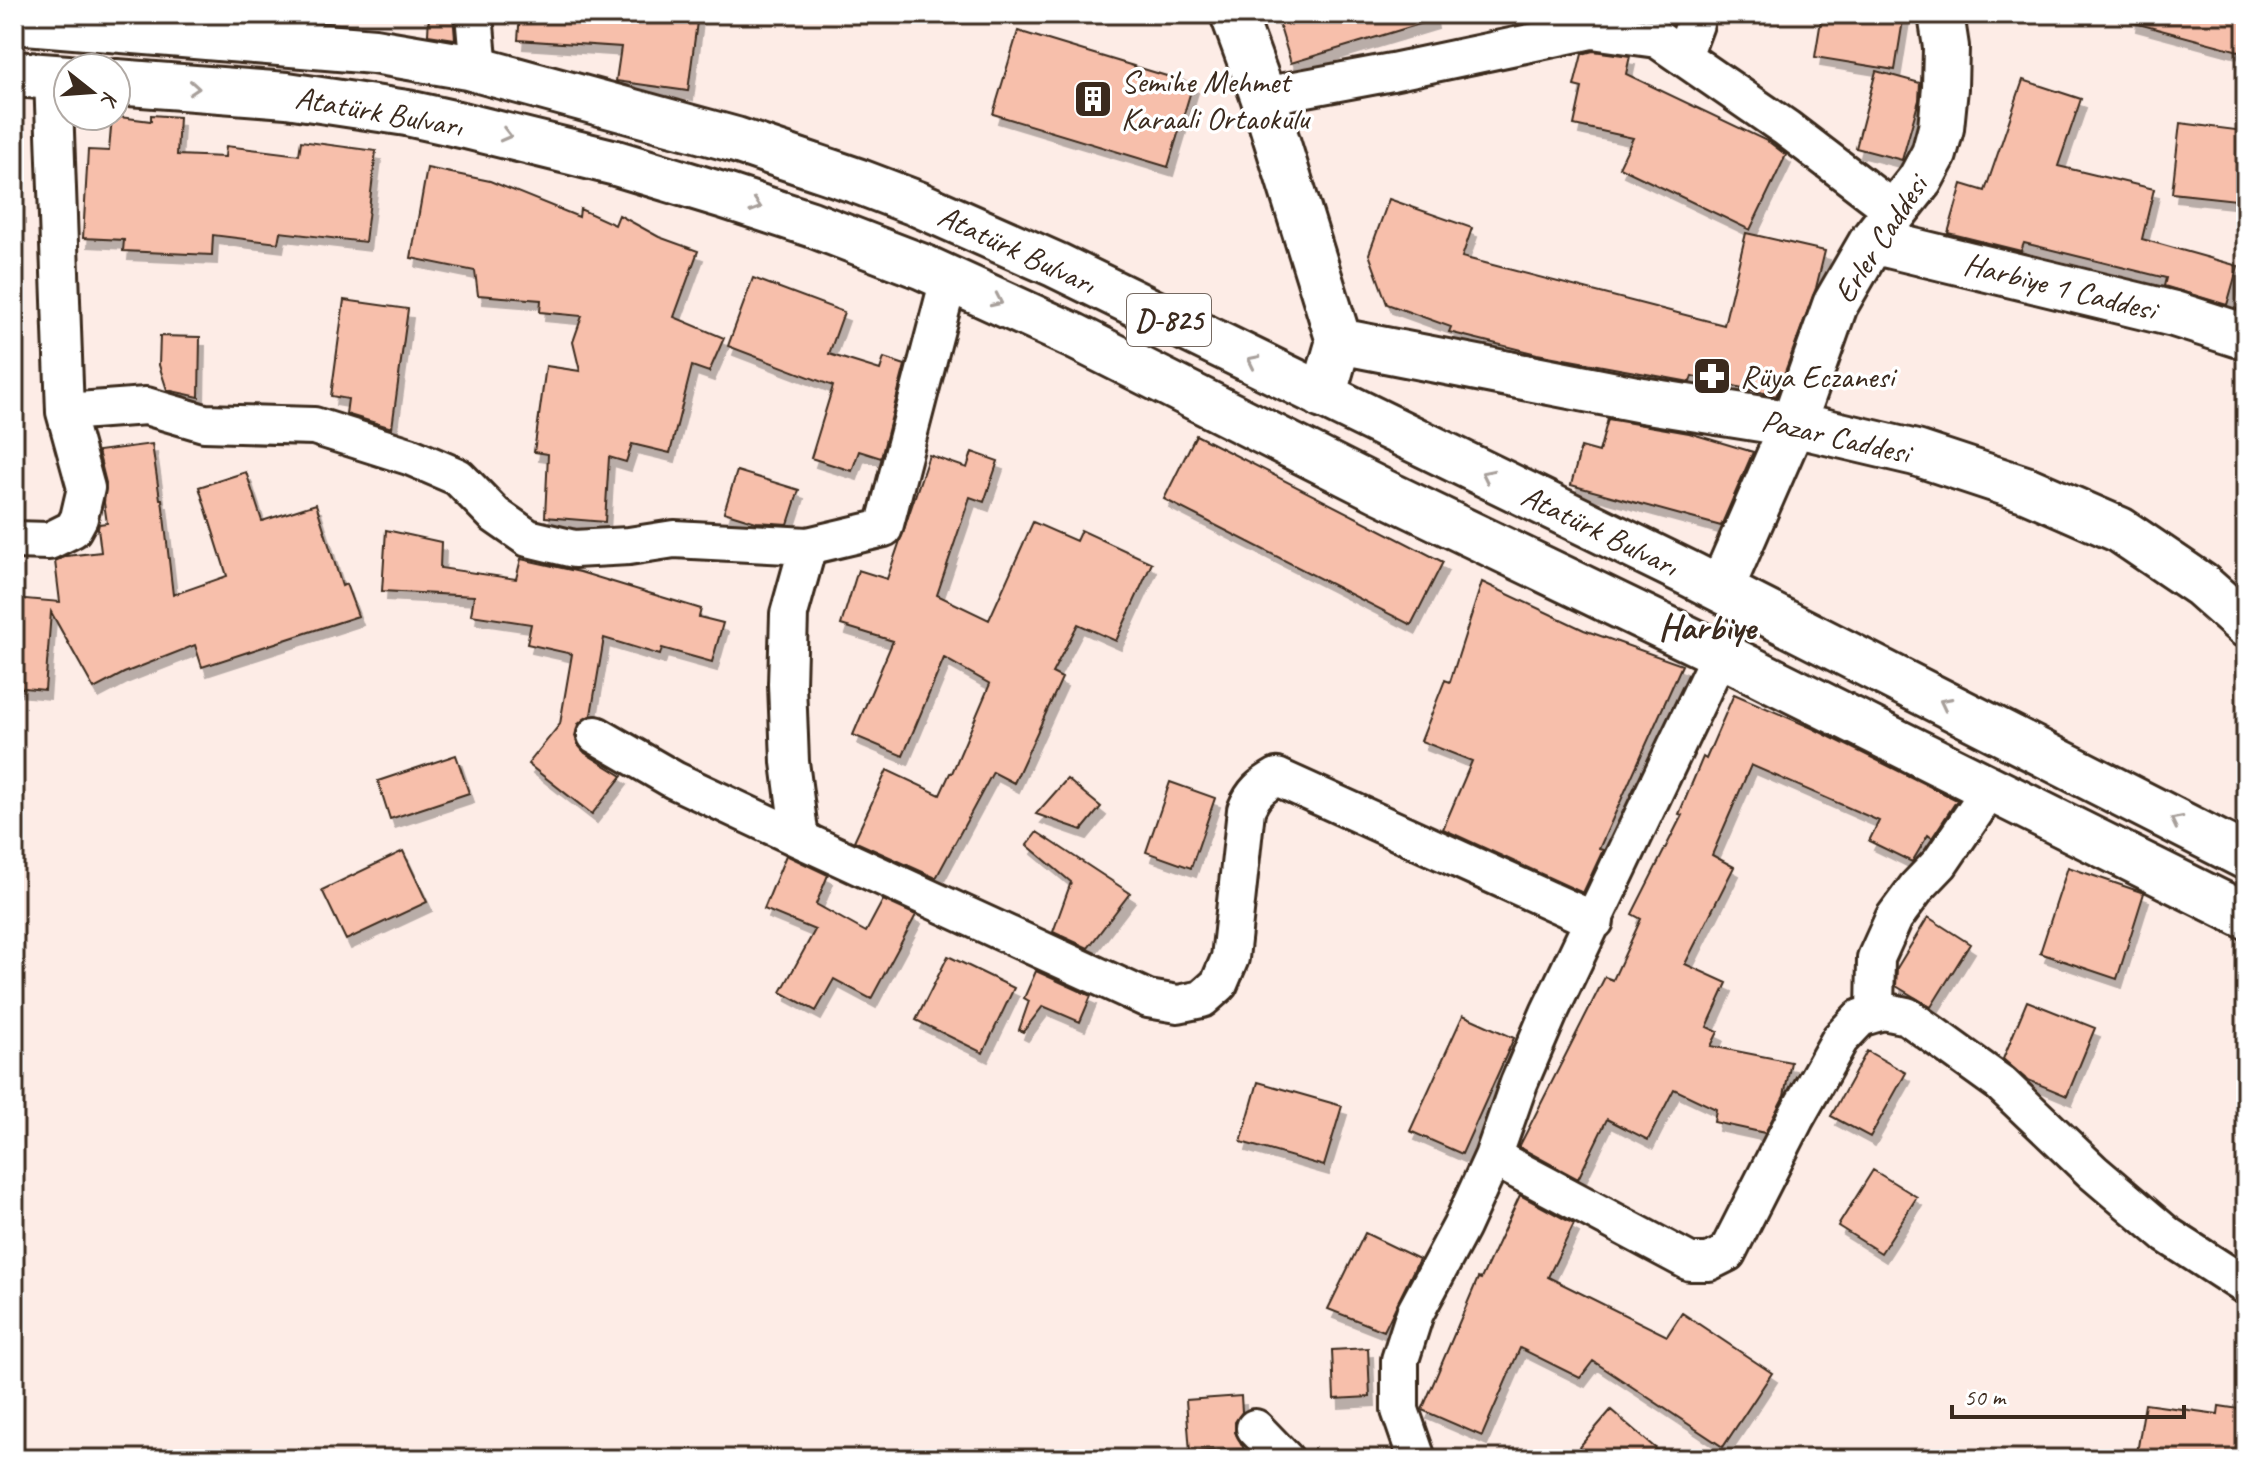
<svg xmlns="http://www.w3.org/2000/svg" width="2260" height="1473" viewBox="0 0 2260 1473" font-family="Caveat,sans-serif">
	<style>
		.building { fill: #f7bfab; stroke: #3b2a1e; stroke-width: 2; filter: url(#shadow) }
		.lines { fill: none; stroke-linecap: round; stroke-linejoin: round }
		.street-casing { stroke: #3b2a1e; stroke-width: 42 }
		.secondary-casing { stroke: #3b2a1e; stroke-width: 50 }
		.highway-casing { stroke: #3b2a1e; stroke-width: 50 }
		.street { stroke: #fff; stroke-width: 36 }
		.secondary { stroke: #fff; stroke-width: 44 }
		.highway { stroke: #fff; stroke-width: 44 }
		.oneway { stroke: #a79f9a }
		.labels { text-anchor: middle; stroke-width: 7; stroke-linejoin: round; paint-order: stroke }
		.shield { fill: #fff; stroke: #766a62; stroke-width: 2 }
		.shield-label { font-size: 30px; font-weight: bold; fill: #3b2a1e }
		.poi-label { font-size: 32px; fill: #3b2a1e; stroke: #fff; text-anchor: start }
		.street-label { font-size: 32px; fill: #3b2a1e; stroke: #fff }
		.quarter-label { font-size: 36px; font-weight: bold; fill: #3b2a1e; stroke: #fff }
	</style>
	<defs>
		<filter id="shadow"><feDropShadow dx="5" dy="9" stdDeviation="0" flood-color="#0004"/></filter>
	</defs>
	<rect width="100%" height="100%" fill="#fdece6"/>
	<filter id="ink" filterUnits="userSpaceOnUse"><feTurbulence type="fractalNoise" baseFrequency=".0125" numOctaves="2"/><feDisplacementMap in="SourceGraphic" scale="16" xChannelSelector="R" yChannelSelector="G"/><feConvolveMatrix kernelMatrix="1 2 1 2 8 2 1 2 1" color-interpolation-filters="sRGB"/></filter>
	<g filter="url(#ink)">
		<path class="building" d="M429 14H453L455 39 428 35Z
			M520 14H698L688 91 616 81 621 47 518 40Z
			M1276 14H1432L1433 20 1291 63Z
			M1822 14H1904L1895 70 1815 57Z
			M2132 14H2246V53L2131 22Z
			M1018 31 1193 84 1168 167 993 114Z
			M1593 51 1630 56 1626 74 1769 142 1786 155 1750 230 1619 167 1633 138 1574 125 1582 88 1574 86 1582 54Z
			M1876 71 1920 83 1919 100 1902 160 1856 148Z
			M2023 80 2081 99 2058 166 2154 189 2142 239 2238 266 2227 305 2164 286 2166 278 2024 243 2021 251 1948 233 1962 184 1985 191Z
			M151 115 179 117 177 155 225 157 226 146 299 155 301 141 376 151 365 242 280 232 278 243 213 235 212 255 123 251 124 240 83 238 88 150 109 151 112 116 151 121Z
			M2180 123 2244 131 2236 200 2172 193Z
			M427 168 490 181 579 217 580 209 615 225 619 215 659 237 698 251 674 317 724 338 709 372 692 366 670 453 632 444 626 462 609 457 605 522 545 517 548 454 534 452 546 366 580 371 573 342 582 316 540 312 541 300 478 295 475 271 411 258Z
			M1389 199 1472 228 1462 257 1724 325 1746 233 1825 251 1816 288 1776 396 1692 376 1690 382 1537 354 1449 332 1451 327 1387 304 1369 254Z
			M753 278 844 312 829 354 880 370 884 358 905 365 881 458 859 451 852 471 811 458 833 386 728 346Z
			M344 300 408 309 392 428 346 414 348 399 331 396Z
			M160 336 200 337 199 397 167 390 159 365Z
			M1608 419 1689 433 1753 452 1721 526 1571 485 1581 447 1599 452Z
			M1196 435 1443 562 1411 625 1164 499Z
			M152 444 160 499H162L173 595 227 576 199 487 246 472 262 521 316 504 342 586 346 584 358 616 202 667 195 645 124 673 94 689 51 612 45 690 14 687V598L60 602 55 561 66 556 101 552 98 528 99 524 107 523 104 503 106 483 98 451Z
			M972 452 998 461 984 502 970 497 937 595 989 620 1033 522 1076 541 1081 530 1152 563 1116 641 1078 624 1052 673 1062 678 1014 783 993 772 936 878 854 841 887 770 940 795 950 773H952L990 684 944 658 903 756 853 735 893 641 841 625 858 570 887 579 929 455 967 468Z
			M737 471 799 490 788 524 756 522 724 512Z
			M386 530 441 542 440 568 516 579 521 559 580 572 701 609 699 617 723 623 712 662 662 648 660 655 604 638 591 715 578 724 575 736 578 745 585 753 622 776 592 814 528 764 560 724 572 654 527 644 531 624 471 615 474 596 382 591Z
			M1482 582 1584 630 1682 665 1599 849 1603 850 1583 893 1443 829 1472 761 1421 741 1445 680 1450 682Z
			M1734 694 1812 728 1957 800 1932 838 1928 835 1912 862 1869 841 1879 821 1751 765 1712 855 1734 867 1685 964 1727 983 1707 1027 1718 1032 1711 1046 1791 1062 1784 1096 1765 1133 1714 1122 1716 1109 1674 1089 1648 1140 1607 1119 1578 1179 1519 1147 1605 977 1613 980 1641 919 1632 914 1682 815 1679 814 1703 757 1706 759Z
			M456 755 469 793 390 819 378 781Z
			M1067 779 1101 807 1082 830 1036 814Z
			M1170 782 1215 798 1191 868 1146 852Z
			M1037 832 1130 893 1088 948 1053 932 1071 882 1027 845Z
			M403 851 427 902 346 940 322 890Z
			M786 855 828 875 816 904 866 932 883 900 916 915 871 999 834 979 816 1011 781 992 815 930 764 909Z
			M2068 867 2144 893 2117 979 2040 953Z
			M1928 917 1970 944 1931 1007 1896 986 1897 968Z
			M948 956 1014 988 983 1053 916 1020Z
			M1036 971 1091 996 1080 1022 1043 1006 1023 1032 1019 1030 1029 1001 1024 998Z
			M2027 1001 2095 1028 2067 1096 2026 1079 2003 1059Z
			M1463 1015 1514 1038 1462 1154 1410 1131Z
			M1867 1051 1906 1073 1870 1137 1831 1116Z
			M1258 1082 1342 1106 1324 1166 1241 1142Z
			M1873 1170 1917 1197 1881 1253 1838 1226Z
			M1520 1195 1574 1224 1548 1277 1667 1336 1682 1313 1772 1373 1723 1447 1593 1361 1580 1378 1520 1348 1482 1436 1422 1410 1478 1278 1481 1279Z
			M1365 1233 1419 1259 1384 1331 1328 1309Z
			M1368 1348 1370 1397 1334 1399 1332 1350Z
			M1241 1396 1242 1412 1235 1422V1432L1244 1449 1190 1452 1186 1400Z
			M2145 1404 2218 1414 2219 1406 2246 1410V1459H2136Z
			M1611 1410 1668 1459H1569Z"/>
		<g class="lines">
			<defs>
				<path id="street" d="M474 14 479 70
					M1683 56 1695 24 1694 14
					M1263 96 1392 72 1592 30 1657 39 1786 128 1896 212
					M65 412 146 406 204 423 314 426 409 456 458 477 495 515 528 538 574 549 629 546 674 539 808 546 884 528 949 279
					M14 540 49 541 73 529 79 518 86 488 65 412 53 77
					M808 546 789 614 787 684 790 762 800 839 1148 999 1178 1004 1202 999 1219 984 1230 958 1246 810C1253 793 1261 786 1277 777L1595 921
					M596 735 674 780 800 839
					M1875 1013 1876 958 1894 918 1917 887 1940 863 1991 788
					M1493 1157 1690 1262H1709L1727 1253 1795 1119 1840 1039 1860 1018 1883 1011 1907 1016 2000 1083 2093 1172 2167 1235 2246 1286
					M1255 1428 1285 1459
					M1417 1459 1400 1410V1360L1415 1313 1461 1227 1493 1157 1519 1083 1549 1013 1720 654"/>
				<path id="secondary" d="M1233 14 1263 96 1339 341 1323 396
					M1872 241 2174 314 2246 337
					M1339 341 1642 400 1793 424 1916 453 2028 490 2120 530 2201 585 2246 625
					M1721 589 1793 424 1835 305 1872 241 1920 180 1934 154 1941 128 1945 88 1946 47 1941 14"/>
				<path id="highway" d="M14 21 374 51 468 67 736 140 860 182 918 204 1056 265 1692 575 2246 857
					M14 74 68 78
					M116 82 287 95 407 113 466 126 616 163 725 196 811 224 923 267 1074 336 1379 490 1720 654 2246 916"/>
			</defs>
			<use href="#street" class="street-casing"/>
			<use href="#secondary" class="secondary-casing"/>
			<use href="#highway" class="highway-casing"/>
			<use href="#street" class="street"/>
			<use href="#secondary" class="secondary"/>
			<use href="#highway" class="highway"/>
		</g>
		<defs><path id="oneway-chevron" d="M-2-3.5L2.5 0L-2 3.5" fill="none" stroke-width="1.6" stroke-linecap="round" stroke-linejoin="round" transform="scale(2)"/></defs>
		<g class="oneway">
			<use href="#oneway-chevron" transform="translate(194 88) rotate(4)"/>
			<use href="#oneway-chevron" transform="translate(506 135) rotate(14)"/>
			<use href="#oneway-chevron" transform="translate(756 206) rotate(18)"/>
			<use href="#oneway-chevron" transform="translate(997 301) rotate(25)"/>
			<use href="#oneway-chevron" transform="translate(1253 361) rotate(-154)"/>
			<use href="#oneway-chevron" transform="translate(1487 475) rotate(-154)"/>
			<use href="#oneway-chevron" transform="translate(1945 703) rotate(-153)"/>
			<use href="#oneway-chevron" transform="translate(2176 821) rotate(-153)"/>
		</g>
	</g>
	<defs>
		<symbol id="building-square" viewBox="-11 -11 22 22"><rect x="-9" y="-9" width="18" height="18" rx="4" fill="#3b2a1e" stroke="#fff"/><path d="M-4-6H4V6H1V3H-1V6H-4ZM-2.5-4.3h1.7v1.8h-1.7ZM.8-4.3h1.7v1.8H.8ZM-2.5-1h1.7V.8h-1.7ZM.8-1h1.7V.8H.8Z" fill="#fff"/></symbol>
		<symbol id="pharmacy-square" viewBox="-11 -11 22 22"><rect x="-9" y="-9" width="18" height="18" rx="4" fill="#3b2a1e" stroke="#fff"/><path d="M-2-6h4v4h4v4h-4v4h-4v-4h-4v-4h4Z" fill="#fff"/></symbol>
	</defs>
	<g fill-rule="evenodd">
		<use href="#building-square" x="1071" y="77" width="44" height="44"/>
		<use href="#pharmacy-square" x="1690" y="354" width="44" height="44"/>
	</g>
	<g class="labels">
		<rect class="shield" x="1127" y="294" width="84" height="52" rx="6"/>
		<g class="shield-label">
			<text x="1169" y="330">D-825</text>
		</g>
		<g class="poi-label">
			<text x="1121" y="92">Semihe Mehmet<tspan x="1121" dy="37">Karaali Ortaokulu</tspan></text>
			<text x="1740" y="387">Rüya Eczanesi</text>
		</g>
		<g class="street-label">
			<text transform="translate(379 111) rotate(10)" y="11">Atatürk Bulvarı</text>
			<text transform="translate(1880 239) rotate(-57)" y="11">Erler Caddesi</text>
			<text transform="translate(1017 249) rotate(25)" y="11">Atatürk Bulvarı</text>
			<text transform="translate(2060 286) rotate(14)" y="11">Harbiye 1 Caddesi</text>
			<text transform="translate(1836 436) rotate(13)" y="11">Pazar Caddesi</text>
			<text transform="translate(1600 530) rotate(26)" y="11">Atatürk Bulvarı</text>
		</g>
		<g class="quarter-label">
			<text x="1707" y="639">Harbiye</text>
		</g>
	</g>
	<rect width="2260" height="1473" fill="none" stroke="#fff" stroke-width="48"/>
	<rect x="24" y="24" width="2212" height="1425" fill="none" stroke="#3b2a1e" stroke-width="3" filter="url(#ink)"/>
	<g transform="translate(92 92) rotate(107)"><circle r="38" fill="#ffffff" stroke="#b1aaa5" stroke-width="2"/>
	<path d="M0-6L14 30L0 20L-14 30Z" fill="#3b2a1e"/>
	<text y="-12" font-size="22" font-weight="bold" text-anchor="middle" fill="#3b2a1e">K</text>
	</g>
	<path d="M1952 1405v12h232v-12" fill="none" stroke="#3b2a1e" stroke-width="4"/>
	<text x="1964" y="1405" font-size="24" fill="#3b2a1e" stroke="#ffffff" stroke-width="6" paint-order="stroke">50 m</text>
</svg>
